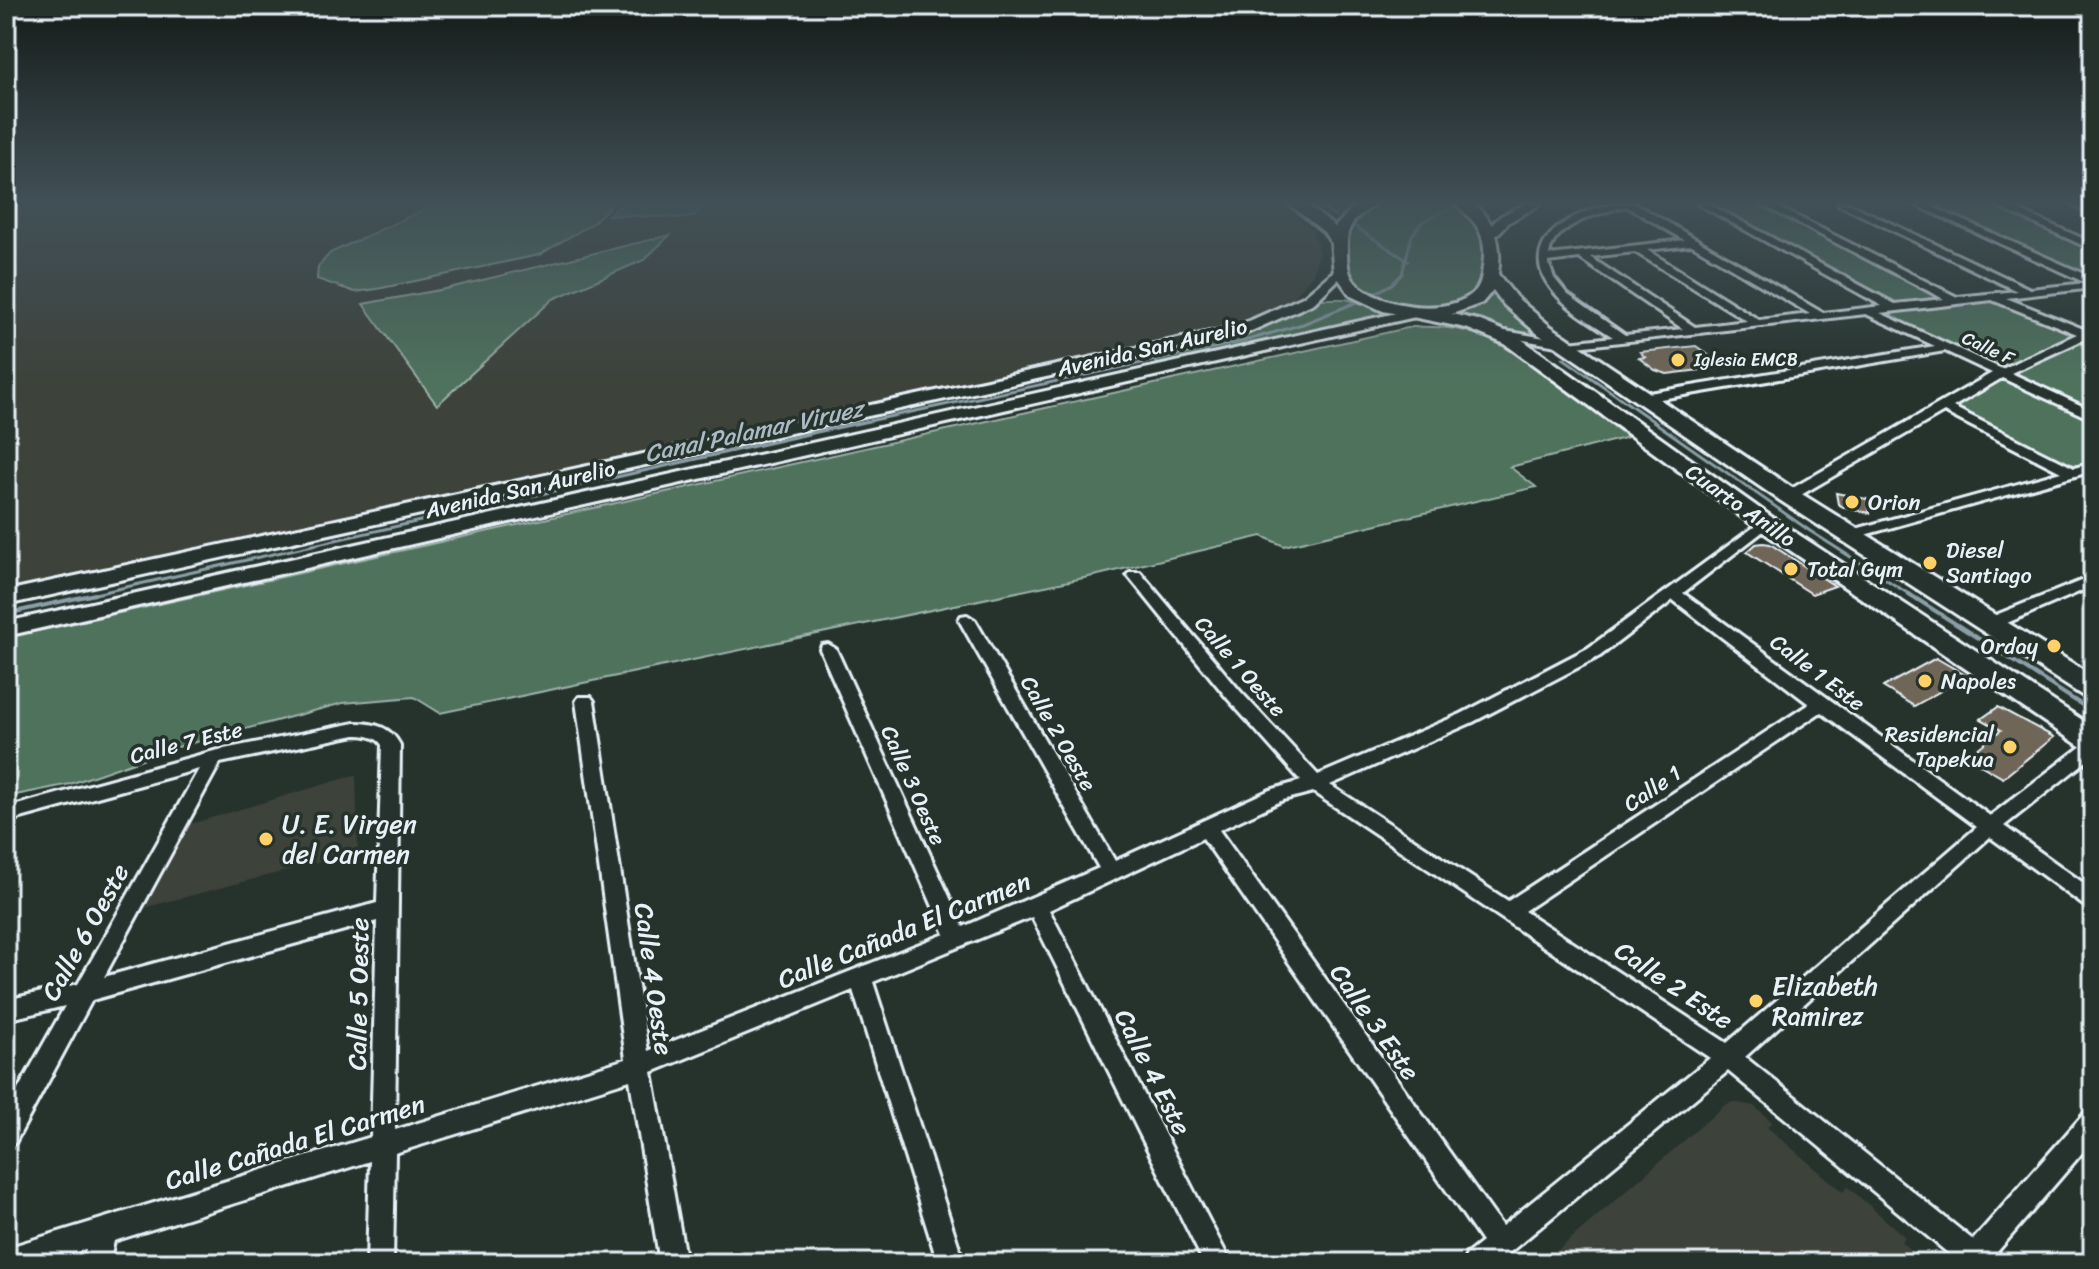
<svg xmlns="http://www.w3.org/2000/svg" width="2099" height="1269" viewBox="0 0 2099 1269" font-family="Sriracha,sans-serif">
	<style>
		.built { fill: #3c423a }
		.green { fill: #50725d; stroke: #9cb2aa; stroke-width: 2 }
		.water { fill: #4f6873; stroke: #8c9fa8; stroke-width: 2 }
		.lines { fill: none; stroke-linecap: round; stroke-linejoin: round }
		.stream-far1 { stroke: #8c9fa8; stroke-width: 3 }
		.stream { stroke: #8c9fa8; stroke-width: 4 }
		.building { fill: #706658; stroke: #e8f1f8; stroke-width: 2 }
		.minor-casing { stroke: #e8f1f8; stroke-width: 6 }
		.secondary-casing { stroke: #e8f1f8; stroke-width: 6 }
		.trunk-casing { stroke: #e8f1f8; stroke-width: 6 }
		.minor { fill: #26332d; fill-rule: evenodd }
		.secondary { fill: #26332d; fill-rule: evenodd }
		.trunk { fill: #26332d; fill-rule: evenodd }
		.poi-dot { fill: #ffd166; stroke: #26332d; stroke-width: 3 }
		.labels { text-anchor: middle; stroke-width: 7; stroke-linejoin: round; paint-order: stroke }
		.far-street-label { font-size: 18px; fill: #e8f1f8; stroke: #26332d }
		.far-poi-label { font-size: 18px; fill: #e8f1f8; stroke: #26332d; text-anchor: start }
		.street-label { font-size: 22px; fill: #e8f1f8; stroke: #26332d }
		.poi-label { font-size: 22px; fill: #e8f1f8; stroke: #26332d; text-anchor: start }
		.water-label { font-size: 24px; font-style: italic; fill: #abbac3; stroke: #26332d }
		.near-poi-label { font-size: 26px; fill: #e8f1f8; stroke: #26332d; text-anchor: start }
		.near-street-label { font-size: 26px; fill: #e8f1f8; stroke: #26332d }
	</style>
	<rect width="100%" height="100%" fill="#26332d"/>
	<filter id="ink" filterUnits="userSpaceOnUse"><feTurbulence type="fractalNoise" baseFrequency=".0125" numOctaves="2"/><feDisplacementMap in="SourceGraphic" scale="16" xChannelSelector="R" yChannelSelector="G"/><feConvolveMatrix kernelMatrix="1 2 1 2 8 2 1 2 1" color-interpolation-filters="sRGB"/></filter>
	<g filter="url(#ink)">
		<path class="built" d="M6 204H1244L1288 210 1313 230 1319 252 1313 274 1291 301 1270 313 1225 329 6 589Z
			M356 775 358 852 143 908 187 825Z
			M1733 1102 1754 1106 1772 1122 1767 1127 1843 1192 1848 1187 1905 1237 1901 1242 1925 1263H1543L1725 1105Z"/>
		<path class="green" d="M436 204H612L593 223 539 255 377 289 355 292 317 279 318 267 330 253Z
			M1376 204H1456C1471 210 1486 231 1487 247 1488 254 1484 264 1483 271 1482 278 1481 288 1476 294 1458 315 1385 308 1365 293 1350 282 1348 268 1345 251 1340 229 1358 212 1376 204Z
			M1707 204H1762L1941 297 1892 304Z
			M1923 204H1991L2093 250V280Z
			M670 235 644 260 553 299 437 405 363 304 445 289Z
			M1494 290 1557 342 1446 314 1486 301Z
			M1319 299H1346L1397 314 1160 367 1150 354C1208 341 1267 331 1319 299Z
			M1987 299 1999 302 2075 334 1998 368 1878 312Z
			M1412 327C1434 326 1458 327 1479 335 1525 352 1588 407 1628 437L1510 467 1536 487 1284 546 1262 536 1098 575 440 713 414 697 343 703 174 748 70 784 6 797V638Z
			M2093 338V410L2013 372 2092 338Z
			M2001 380 2013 382 2093 419V462L2070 467 1954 407Z"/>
		<path class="water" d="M622 204H705L694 216 685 218 608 215Z"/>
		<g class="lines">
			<path class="stream-far1" d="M1316 204 1335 216
				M1354 226 1408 261
				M1370 296 1392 284 1402 274 1412 235 1422 222 1459 204
				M1563 358 1810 531 1912 596
				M86 596 817 432 1241 342 1303 324 1362 300"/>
			<path class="stream" d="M1909 594 2093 712
				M6 614 95 594"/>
		</g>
		<path class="building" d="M1696 346 1725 367 1667 374 1655 370 1639 358 1645 357 1640 352Z
			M1836 493 1867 499 1870 513 1845 508 1838 504Z
			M1763 543 1770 544 1835 586 1812 594 1747 552 1756 544Z
			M1936 658 1967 676 1914 706 1883 687Z
			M1998 707 2054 737 2003 778 1967 757 2001 730 1981 719Z"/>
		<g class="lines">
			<defs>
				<path id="minor" d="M1636 204 1823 313 1882 306 1698 204H1709L1895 304 1944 299 1761 204H1772L1957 297 2017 291 1838 204H1850L2030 289 2086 283 1914 204H1926L2093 278V288L2006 298 2086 330 2093 328V339L2087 338 2011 373 2093 411V420L2002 378 1953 407 2074 468 2093 463V471L1850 539 1843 535 1845 532 2061 472 1944 412 1794 499H1784L1782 496 1784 493 1992 373 1945 351 1643 402 1637 398 1643 394 1935 346 1866 314 1568 348 1495 335V331L1499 330 1568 342 1613 337C1589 321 1561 306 1546 281 1521 239 1576 210 1611 205 1619 203 1628 204 1636 204ZM1626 206 1684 240 1549 255C1553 224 1600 213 1626 206ZM1692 245 1810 314 1759 320 1647 250ZM1635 252 1747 321 1695 327 1590 257ZM1579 258 1683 329 1625 335 1567 294 1554 278 1548 262ZM1992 300 2077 334 2002 369 1880 313Z
					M1992 204H2004L2093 243V250Z
					M2072 204H2084L2093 209V215Z
					M1765 519 1772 523 1770 526 1683 593 1990 816 2087 742 2093 741V756L2004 826 2093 890V909L2086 907 1990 837 1745 1057 1973 1240 2084 1114 2093 1110V1140L1992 1258 1994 1263H1960L1728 1071 1497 1263H1463L1467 1254 1482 1242 1203 838 1049 910 1231 1263H1204L1032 917 873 982 964 1263H938L853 990 652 1072 686 1263H660L630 1080 395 1153 393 1263H367L370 1161 114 1241 109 1263H83L86 1249 42 1263H6V1248L371 1137 377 921 92 1000 15 1143 6 1147V1111L65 1006 6 1020V1000L78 984 199 769 6 822V808L214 751 355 723C375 723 391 727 400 745L395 1130 626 1059 576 701 579 697H591L594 701 648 1051 945 934 820 649 822 645 828 644 836 649 963 927 1099 868 959 620 961 616 967 615 975 620 1115 861 1270 790 1301 781 1228 699 1130 578 1127 575 1130 572H1140L1240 691 1318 775 1461 714 1588 648ZM1673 600 1809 704 1508 901 1330 785 1473 722 1600 656ZM1821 712 1977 827 1727 1043 1524 911ZM355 735C364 735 377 736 382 745L377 903 104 977 220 763ZM1313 792 1710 1058 1502 1226 1219 830 1283 800Z
					M2093 576V586L1993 629 1987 630 1979 625 1981 621Z"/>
				<path id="secondary" d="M1525 204H1541L1509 222 1494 238H1484V232L1501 216Z
					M1340 266 1347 270 1345 273 1314 303 1247 333 6 605V591L1238 326 1303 297Z
					M1419 308 1426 312 1424 315 6 636V622Z"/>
				<path id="trunk" d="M1289 204H1306L1335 227 1356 204H1375C1368 211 1357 215 1352 224 1346 233 1347 243 1347 254 1347 261 1348 271 1352 278 1371 307 1452 319 1476 290 1481 284 1482 275 1483 267 1488 234 1478 225 1456 204L1475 205C1497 223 1502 247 1498 274L1516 297 1550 326 1797 491 2093 676V698L2083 696 1781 501 1538 334 1504 305 1493 290 1482 303 1452 314 1478 320 1517 336 1773 518 2093 727V751L2083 748 1757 528 1505 344 1466 328 1383 311 1351 296 1334 273 1331 243 1324 232Z"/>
			</defs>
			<use href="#minor" class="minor-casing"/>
			<use href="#secondary" class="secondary-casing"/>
			<use href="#trunk" class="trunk-casing"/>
			<use href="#minor" class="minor"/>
			<use href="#secondary" class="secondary"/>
			<use href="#trunk" class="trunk"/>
		</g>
	</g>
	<linearGradient id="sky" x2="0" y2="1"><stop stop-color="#151c19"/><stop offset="0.53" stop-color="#415057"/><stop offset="1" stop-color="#415057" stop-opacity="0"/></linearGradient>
	<rect width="2099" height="382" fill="url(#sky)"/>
	<g class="poi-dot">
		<circle cx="1678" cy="360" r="8"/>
		<circle cx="1852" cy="502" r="8"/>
		<circle cx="1930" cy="563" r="8"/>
		<circle cx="1791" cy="569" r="8"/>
		<circle cx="2054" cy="646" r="8"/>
		<circle cx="1925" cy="681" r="8"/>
		<circle cx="2010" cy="747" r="8"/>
		<circle cx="266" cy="839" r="8"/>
		<circle cx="1756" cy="1001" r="8"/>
	</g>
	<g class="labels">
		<g class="far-street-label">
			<text transform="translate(1988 348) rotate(25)" y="6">Calle F</text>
		</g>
		<g class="far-poi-label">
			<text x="1694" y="366">Iglesia EMCB</text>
		</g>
		<g class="street-label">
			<text transform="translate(1152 347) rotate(-13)" y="8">Avenida San Aurelio</text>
			<text transform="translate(520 489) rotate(-13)" y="8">Avenida San Aurelio</text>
			<text transform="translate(1741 505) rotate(35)" y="8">Cuarto Anillo</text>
			<text transform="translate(1241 666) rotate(49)" y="8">Calle 1 Oeste</text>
			<text transform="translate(1818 672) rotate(37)" y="8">Calle 1 Este</text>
			<text transform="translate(1059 733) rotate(60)" y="8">Calle 2 Oeste</text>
			<text transform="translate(186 742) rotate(-14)" y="8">Calle 7 Este</text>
			<text transform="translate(914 785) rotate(66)" y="8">Calle 3 Oeste</text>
			<text transform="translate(1652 788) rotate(-34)" y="8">Calle 1</text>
		</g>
		<g class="poi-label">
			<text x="1868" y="510">Orion</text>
			<text x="1946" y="558">Diesel<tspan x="1946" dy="25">Santiago</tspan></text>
			<text x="1807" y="577">Total Gym</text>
			<text x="2038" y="654" text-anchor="end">Orday</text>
			<text x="1941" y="689">Napoles</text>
			<text x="1994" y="742" text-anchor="end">Residencial<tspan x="1994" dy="25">Tapekua</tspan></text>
		</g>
		<g class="water-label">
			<text transform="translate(754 431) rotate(-12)" y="8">Canal Palamar Viruez</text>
		</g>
		<g class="near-poi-label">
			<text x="282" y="833">U. E. Virgen<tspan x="282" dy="30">del Carmen</tspan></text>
			<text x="1772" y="995">Elizabeth<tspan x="1772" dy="30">Ramirez</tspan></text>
		</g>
		<g class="near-street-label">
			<text transform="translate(904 930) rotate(-22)" y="9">Calle Cañada El Carmen</text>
			<text transform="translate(85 932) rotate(-61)" y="9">Calle 6 Oeste</text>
			<text transform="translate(654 979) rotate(82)" y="9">Calle 4 Oeste</text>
			<text transform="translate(1674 985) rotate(34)" y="9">Calle 2 Este</text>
			<text transform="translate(358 994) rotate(-89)" y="9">Calle 5 Oeste</text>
			<text transform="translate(1375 1022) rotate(55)" y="9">Calle 3 Este</text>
			<text transform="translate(1153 1072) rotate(63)" y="9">Calle 4 Este</text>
			<text transform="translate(295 1142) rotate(-17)" y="9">Calle Cañada El Carmen</text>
		</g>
	</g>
	<rect width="2099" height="1269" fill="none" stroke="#26332d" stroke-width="32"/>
	<rect x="16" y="16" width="2067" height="1237" fill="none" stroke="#e8f1f8" stroke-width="3" filter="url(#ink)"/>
</svg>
